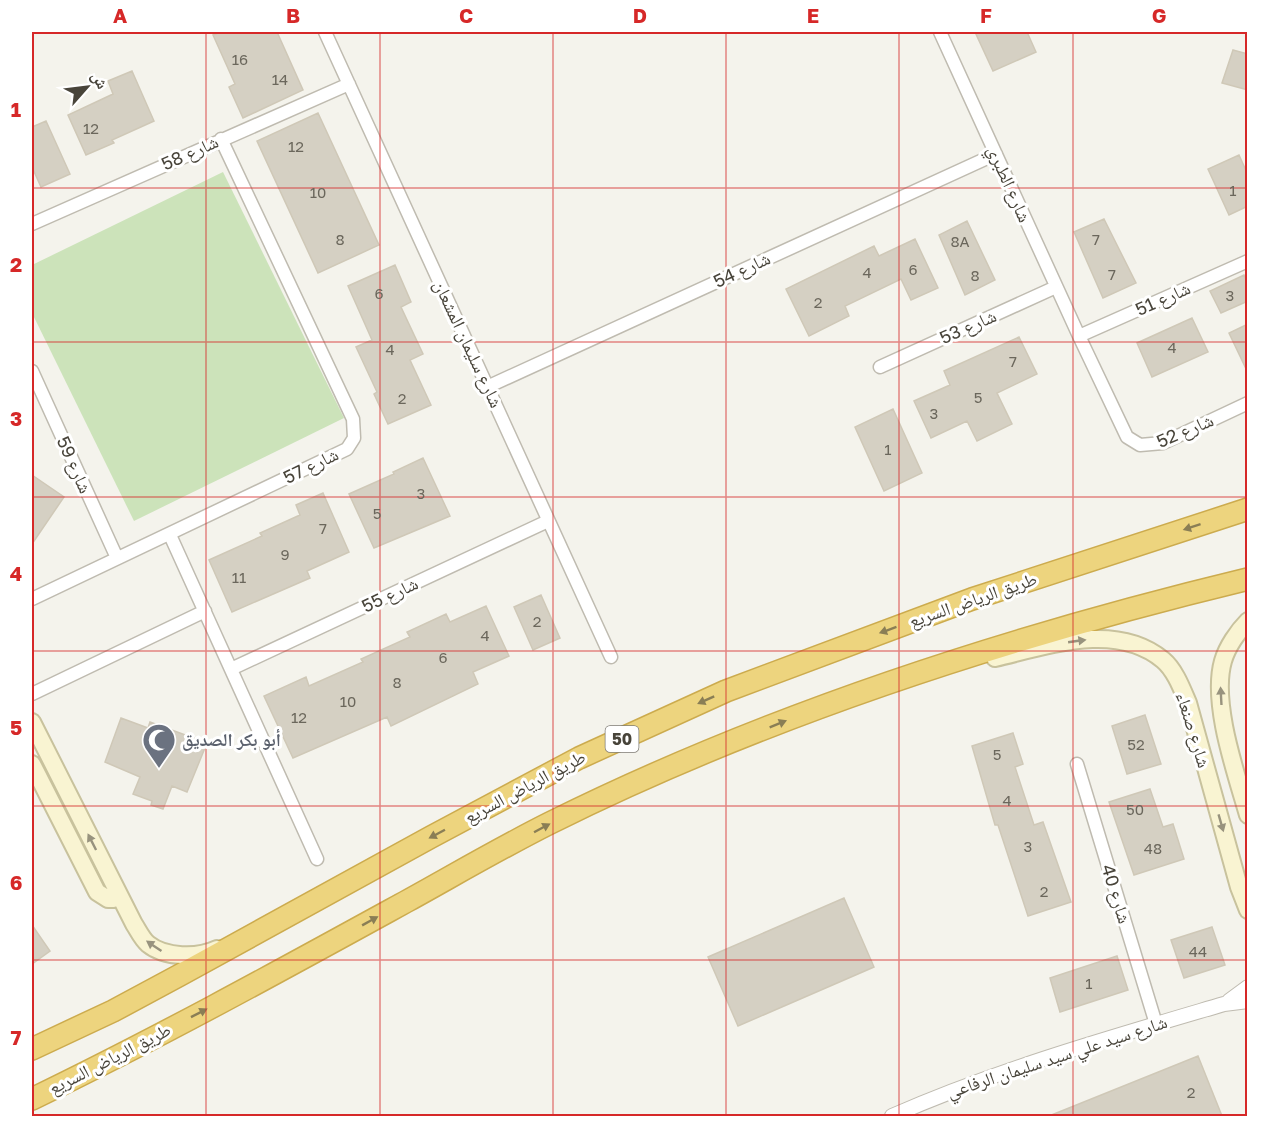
<svg xmlns="http://www.w3.org/2000/svg" width="1279" height="1148" viewBox="0 0 1279 1148" font-family="'Golos Text','Noto Naskh Arabic',sans-serif">
	<style>
		.green { fill: #cce3ba }
		.building { fill: #d5d0c3; stroke: #cfc8b7; stroke-width: 1.5 }
		.lines { fill: none; stroke-linecap: round; stroke-linejoin: round }
		.minor-casing { stroke: #bfbbb0; stroke-width: 15 }
		.tertiary-casing { stroke: #bfbbb0; stroke-width: 16 }
		.secondary-casing { stroke: #c8c29d; stroke-width: 20 }
		.motorway-casing { stroke: #ccab4e; stroke-width: 24 }
		.minor { stroke: #fff; stroke-width: 12 }
		.tertiary { stroke: #fff; stroke-width: 14 }
		.secondary { stroke: #f9f4d2; stroke-width: 16 }
		.motorway { stroke: #edd47e; stroke-width: 21 }
		.oneway { fill: #8a7e55 }
		.oneway2 { fill: #98937e }
		.grid { fill: none; stroke: #d62828; stroke-width: 1.5; stroke-opacity: 0.55 }
		.labels { text-anchor: middle; stroke-width: 6; stroke-linejoin: round; paint-order: stroke }
		.number-label { font-size: 15px; fill: #6b675c }
		.shield { fill: #fff; stroke: #7f7c75; stroke-width: 1.5 }
		.shield-label { font-size: 16px; font-weight: bold; fill: #48443a }
		.street-label { font-size: 18px; fill: #48443a; stroke: #fff }
		.worship-label { font-size: 18px; font-weight: bold; fill: #5b616d; stroke: #fff; text-anchor: start }
		.neatline { fill: none; stroke: #d62828; stroke-width: 2 }
		.grid-label { font-size: 20px; text-anchor: middle; font-weight: bold; fill: #d62828 }
	</style>
	<rect width="100%" height="100%" fill="#f4f3ec"/>
	<path class="green" d="M223 172 344 418 134 521 32 313V265Z"/>
	<path class="building" d="M221 32H277L303 90 243 118 229 87 235 84 213 35Z
		M975 32H1027L1036 52 993 71Z
		M1233 50 1248 54V90L1222 83Z
		M132 71 154 121 112 140 114 143 86 155 68 115 113 94 108 81Z
		M318 113 379 245 318 273 257 141Z
		M46 121 70 174 41 187 32 167V127Z
		M1239 155 1248 175V206L1229 215 1208 169Z
		M1104 219 1136 283 1103 298 1074 232Z
		M967 221 995 280 965 295 939 235Z
		M915 239 938 288 911 300 901 279 845 306 849 316 809 336 786 289 874 246 879 256Z
		M395 265 411 302 401 307 423 354 410 360 431 405 388 424 374 394 377 392 356 347 372 340 348 286Z
		M1244 275 1248 284V301L1221 313 1210 291Z
		M1192 318 1208 352 1152 377 1137 343Z
		M1248 324V373L1229 333Z
		M1019 337 1037 374 997 393 1012 424 977 441 967 421 931 438 914 401 950 385 944 371Z
		M893 409 922 473 884 491 855 427Z
		M423 458 450 516 374 548 349 494 394 474 393 472Z
		M32 475 64 497 32 544Z
		M323 493 349 552 307 571 310 578 232 612 209 560 262 536 260 533 300 515 296 505Z
		M541 595 560 638 533 650 514 607Z
		M486 606 509 656 473 672 478 684 391 726 387 717 293 758 264 696 306 677 309 686 363 662 361 659 410 637 407 632 446 614 450 622Z
		M1145 715 1161 764 1127 774 1112 726Z
		M121 718 148 728 150 722 207 743 187 792 172 786 163 809 151 805 152 801 133 794 140 777 105 762Z
		M1013 733 1023 764 1015 767 1034 825 1043 822 1071 902 1028 916 998 825H995L972 746Z
		M1150 789 1163 827 1173 824 1184 859 1134 875 1109 802Z
		M844 898 874 967 738 1026 708 957Z
		M32 925 50 951 32 964Z
		M1212 927 1225 965 1184 978 1171 940Z
		M1117 956 1128 990 1060 1012 1050 978Z
		M1198 1056 1222 1116H1049Z"/>
	<g class="lines">
		<defs>
			<path id="minor" d="M325 32 611 657
				M940 32 1079 336 1127 437 1140 445 1163 443 1248 403
				M32 224 349 84
				M1079 336 1248 261
				M880 367 1056 287
				M32 371 117 558
				M487 387 996 154
				M170 535 317 859
				M32 599 347 449 354 438 353 419 221 139
				M231 669 548 521
				M32 694 205 611
				M1077 764 1156 1024"/>
			<path id="tertiary" d="M1229 1001 1248 987
				M892 1116C999 1069 1112 1037 1224 1004L1248 1001"/>
			<path id="secondary" d="M1248 621C1238 631 1227 647 1223 661 1211 703 1236 773 1248 815
				M995 658C1047 646 1116 621 1163 660 1175 670 1182 689 1188 703L1239 887 1248 910
				M32 722 134 924C138 930 142 939 148 944 165 958 198 958 217 949
				M32 764 97 892 108 899H114L118 894"/>
			<path id="motorway" d="M32 1049 113 1011 180 975 431 837 579 758 726 691 972 599 1248 509
				M32 1099C160 1037 285 968 409 900 456 874 502 847 550 823 767 715 1012 636 1248 579"/>
		</defs>
		<use href="#minor" class="minor-casing"/>
		<use href="#tertiary" class="tertiary-casing"/>
		<use href="#secondary" class="secondary-casing"/>
		<use href="#motorway" class="motorway-casing"/>
		<use href="#minor" class="minor"/>
		<use href="#tertiary" class="tertiary"/>
		<use href="#secondary" class="secondary"/>
		<use href="#motorway" class="motorway"/>
	</g>
	<defs><path id="oneway-solid" d="M-6-.8H1V-3.2L6.5 0L1 3.2V.8H-6Z" transform="scale(1.5)"/></defs>
	<g class="oneway">
		<use href="#oneway-solid" transform="translate(1192 527) rotate(162)"/>
		<use href="#oneway-solid" transform="translate(888 630) rotate(160)"/>
		<use href="#oneway-solid" transform="translate(706 700) rotate(156)"/>
		<use href="#oneway-solid" transform="translate(778 724) rotate(-22)"/>
		<use href="#oneway-solid" transform="translate(542 828) rotate(-28)"/>
		<use href="#oneway-solid" transform="translate(437 834) rotate(152)"/>
		<use href="#oneway-solid" transform="translate(370 921) rotate(-29)"/>
		<use href="#oneway-solid" transform="translate(199 1013) rotate(-27)"/>
	</g>
	<g class="oneway2">
		<use href="#oneway-solid" transform="translate(1077 641) rotate(-8)"/>
		<use href="#oneway-solid" transform="translate(1221 696) rotate(-93)"/>
		<use href="#oneway-solid" transform="translate(1221 823) rotate(74)"/>
		<use href="#oneway-solid" transform="translate(92 842) rotate(-117)"/>
		<use href="#oneway-solid" transform="translate(154 946) rotate(-146)"/>
	</g>
	<path class="grid" d="M206 32V1116M380 32V1116M553 32V1116M726 32V1116M899 32V1116M1073 32V1116M32 188H1248M32 342H1248M32 497H1248M32 651H1248M32 806H1248M32 960H1248"/>
	<defs>
		<symbol id="mosque-pin" viewBox="-11 -11 22 30"><path d="M0 17L-7.5 6A9.5 9.5 0 1 1 7.5 6Z" fill="#6b7280" stroke="#fff"/><path d="M3.5-4.9A6 6 0 1 0 3.5 4.9A5 5 0 1 1 3.5-4.9Z" fill="#fff"/></symbol>
	</defs>
	<g fill-rule="evenodd">
		<use href="#mosque-pin" x="140" y="721" width="38" height="52"/>
	</g>
	<g class="labels">
		<g class="number-label">
			<text x="240" y="65">16</text>
			<text x="280" y="85">14</text>
			<text x="91" y="134">12</text>
			<text x="296" y="152">12</text>
			<text x="1233" y="196">1</text>
			<text x="318" y="198">10</text>
			<text x="340" y="245">8</text>
			<text x="1096" y="245">7</text>
			<text x="960" y="247">8A</text>
			<text x="913" y="275">6</text>
			<text x="867" y="278">4</text>
			<text x="1112" y="280">7</text>
			<text x="975" y="281">8</text>
			<text x="379" y="299">6</text>
			<text x="1230" y="301">3</text>
			<text x="818" y="308">2</text>
			<text x="1172" y="353">4</text>
			<text x="390" y="355">4</text>
			<text x="1013" y="367">7</text>
			<text x="978" y="403">5</text>
			<text x="402" y="404">2</text>
			<text x="934" y="419">3</text>
			<text x="888" y="455">1</text>
			<text x="421" y="499">3</text>
			<text x="377" y="519">5</text>
			<text x="323" y="534">7</text>
			<text x="285" y="560">9</text>
			<text x="239" y="583">11</text>
			<text x="537" y="627">2</text>
			<text x="485" y="641">4</text>
			<text x="443" y="663">6</text>
			<text x="397" y="688">8</text>
			<text x="348" y="707">10</text>
			<text x="299" y="723">12</text>
			<text x="1136" y="750">52</text>
			<text x="997" y="760">5</text>
			<text x="1007" y="806">4</text>
			<text x="1135" y="815">50</text>
			<text x="1028" y="852">3</text>
			<text x="1153" y="854">48</text>
			<text x="1044" y="897">2</text>
			<text x="1198" y="957">44</text>
			<text x="1089" y="989">1</text>
			<text x="1191" y="1098">2</text>
		</g>
		<rect class="shield" x="605.5" y="726" width="33" height="26" rx="4.5"/>
		<g class="shield-label">
			<text x="622" y="745">50</text>
		</g>
		<g class="street-label">
			<text transform="translate(190 153) rotate(-24)" y="6">شارع 58</text>
			<text transform="translate(1009 184) rotate(66)" y="6">شارع الطبري</text>
			<text transform="translate(742 270) rotate(-25)" y="6">شارع 54</text>
			<text transform="translate(1163 299) rotate(-24)" y="6">شارع 51</text>
			<text transform="translate(968 327) rotate(-24)" y="6">شارع 53</text>
			<text transform="translate(468 344) rotate(65)" y="6">شارع سليمان المشعان</text>
			<text transform="translate(1185 431) rotate(-23)" y="6">شارع 52</text>
			<text transform="translate(74 465) rotate(66)" y="6">شارع 59</text>
			<text transform="translate(311 466) rotate(-26)" y="6">شارع 57</text>
			<text transform="translate(390 595) rotate(-25)" y="6">شارع 55</text>
			<text transform="translate(973 600) rotate(-19)" y="6">طريق الرياض السريع</text>
			<text transform="translate(1193 730) rotate(73)" y="6">شارع صنعاء</text>
			<text transform="translate(525 787) rotate(-28)" y="6">طريق الرياض السريع</text>
			<text transform="translate(1116 894) rotate(73)" y="6">شارع 40</text>
			<text transform="translate(1057 1057) rotate(-18)" y="6">شارع سيد علي سيد سليمان الرفاعي</text>
			<text transform="translate(110 1059) rotate(-27)" y="6">طريق الرياض السريع</text>
		</g>
		<g class="worship-label">
			<text x="182" y="746">أبو بكر الصديق</text>
		</g>
	</g>
	<rect width="1279" height="1148" fill="none" stroke="#ffffff" stroke-width="66"/>
	<g transform="translate(87 87) rotate(62)" stroke="#ffffff" stroke-width="4.5" paint-order="stroke">
	<path d="M0-4.5L10 22L0 15L-10 22Z" fill="#48443a"/>
	<text y="-9" font-size="16" font-weight="bold" text-anchor="middle" fill="#48443a">ش</text>
	</g>
	<rect x="33" y="33" width="1213" height="1082" class="neatline"/>
	<g class="grid-label">
		<text x="120" y="23">A</text>
		<text x="293" y="23">B</text>
		<text x="466" y="23">C</text>
		<text x="640" y="23">D</text>
		<text x="813" y="23">E</text>
		<text x="986" y="23">F</text>
		<text x="1159" y="23">G</text>
		<text x="16" y="117">1</text>
		<text x="16" y="272">2</text>
		<text x="16" y="426">3</text>
		<text x="16" y="581">4</text>
		<text x="16" y="735">5</text>
		<text x="16" y="890">6</text>
		<text x="16" y="1045">7</text>
	</g>
</svg>
